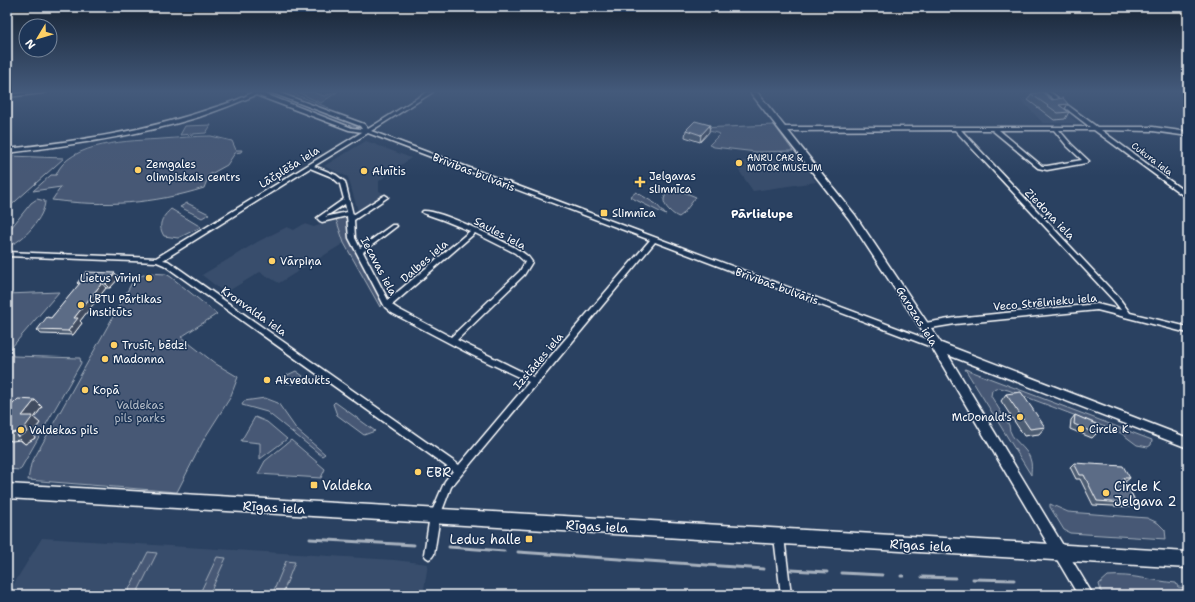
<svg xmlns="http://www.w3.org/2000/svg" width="1195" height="602" viewBox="0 0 1195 602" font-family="'Shantell Sans',sans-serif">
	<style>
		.built { fill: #394e6c }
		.green { fill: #465975; stroke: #a2acba }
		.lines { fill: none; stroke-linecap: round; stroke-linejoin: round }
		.stream { stroke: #a7b1be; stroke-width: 3 }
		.minor-casing { stroke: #fff; stroke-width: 3 }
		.secondary-casing { stroke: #fff; stroke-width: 3 }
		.primary-casing { stroke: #fff; stroke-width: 3 }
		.minor { fill: #1d3557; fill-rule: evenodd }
		.secondary { fill: #1d3557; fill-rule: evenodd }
		.primary { fill: #1d3557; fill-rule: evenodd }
		.wall { fill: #4e5d73; stroke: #fff }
		.shaded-wall { fill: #404c5e; stroke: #fff }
		.building { fill: #5b6c86; stroke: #fff }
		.poi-dot { fill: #ffd166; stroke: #1d3557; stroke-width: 1.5 }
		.labels { text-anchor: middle; stroke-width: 3; stroke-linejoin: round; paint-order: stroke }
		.far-poi-label { font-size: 9px; fill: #fff; stroke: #1d3557; text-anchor: start }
		.far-street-label { font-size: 9px; fill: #fff; stroke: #1d3557 }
		.poi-label { font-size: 11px; fill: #fff; stroke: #1d3557; text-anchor: start }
		.street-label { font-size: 11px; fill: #fff; stroke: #1d3557 }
		.park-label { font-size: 11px; fill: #b5bdc8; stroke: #1d3557 }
		.neighbourhood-label { font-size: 12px; font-weight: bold; fill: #fff; stroke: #1d3557 }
		.near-poi-label { font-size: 13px; fill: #fff; stroke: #1d3557; text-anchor: start }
		.near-street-label { font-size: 13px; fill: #fff; stroke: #1d3557 }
	</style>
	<rect width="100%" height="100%" fill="#2a4161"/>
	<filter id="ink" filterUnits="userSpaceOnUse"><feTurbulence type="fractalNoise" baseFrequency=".025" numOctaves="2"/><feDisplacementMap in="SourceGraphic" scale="8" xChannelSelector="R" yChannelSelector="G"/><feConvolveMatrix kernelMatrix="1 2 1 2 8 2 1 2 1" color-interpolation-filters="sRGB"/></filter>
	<g filter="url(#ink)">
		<path class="built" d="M1045 97 1078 123H1043L1020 99Z
			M366 141 411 158 379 181V191L386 195 358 211 348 177 324 166Z
			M797 156 816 182 753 191 733 162Z
			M336 219 344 243 279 283 260 272 225 293 202 275 259 241 287 227 294 230 304 224 314 227Z
			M42 538 394 560 428 564 423 595H7Z"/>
		<path class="green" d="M276 92H290L329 108 323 109Z
			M297 92H312L324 96 337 92 321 103Z
			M272 93 357 126H349L271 97 274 96 271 94Z
			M211 125 206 133 180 135 185 126Z
			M774 125 793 151 756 152 714 147 709 145 720 134 699 128Z
			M211 136 232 141 236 150H242L241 152 235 153 227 165 209 175 204 188C153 204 105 207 52 200L61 187 33 191 51 175H56C69 141 132 141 162 139 178 138 195 136 211 136Z
			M10 156 64 158 7 209V159Z
			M672 187 696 197 683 214 679 217C673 215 663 206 664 199 665 195 669 190 672 187Z
			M636 192 656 204 666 215 630 197Z
			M37 199 45 201C45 216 23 243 7 246V233L31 203Z
			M187 203 209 214 202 218 180 207Z
			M171 209 201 227 178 238 164 236C157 225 162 217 171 209Z
			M343 217H346L350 241 382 302 380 307 344 243 336 219Z
			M148 273 166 274 171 277 217 314 181 337 216 364 238 377 230 398 204 439 177 492 28 480 31 464 134 279Z
			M59 292 11 348 13 356 80 358 81 363 20 470 7 469V294Z
			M965 369 1152 440 1151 445 1148 447 1137 445 1121 433 1008 390 1000 388 992 390 991 396 1009 425C1009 441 1029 447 1031 462 1032 466 1031 471 1031 475Z
			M296 371 303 376 293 384 285 383V379L283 377Z
			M265 398 278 403 297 430 325 454 322 456 267 412 242 405 244 401Z
			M335 402 375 431 364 435 337 415 333 404Z
			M255 417 267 422 287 439 260 459V443L241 441Z
			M291 440 325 469 321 478 258 474 265 461Z
			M1050 504 1068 512 1147 518 1158 523 1165 530 1166 539 1070 533 1064 530 1050 507Z
			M148 552 157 553 136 595H126Z
			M217 557 226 558 209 595H199Z
			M286 561 295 562 282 595H272Z
			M1108 576C1132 574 1153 581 1176 583L1178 587 1188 588V595H1102L1099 584Z"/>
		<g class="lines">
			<path class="stream" d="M310 539 414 545
				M449 547 504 551
				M518 552 764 569
				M791 570 827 572
				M842 573 882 575
				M901 576H903
				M922 577 955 578
				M973 579 1014 580"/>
			<defs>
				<path id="minor" d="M29 92H45L43 93 7 97V95Z
					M252 92H260L352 128 362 129 360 126 270 92H277L364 124 368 129 427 92H433L371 131 940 344 941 346 940 348H934L655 242 539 382 538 384 536 385 451 487 440 516 434 554 432 557 429 559 426 557 424 554 430 516 445 481 453 471 164 265 157 262 7 256V252L156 258 362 132 349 130 256 95C237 103 219 110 199 117 137 136 72 145 7 153V149C78 141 148 131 216 107 226 104 245 98 252 92ZM368 133 650 240 533 377 457 340 524 275 532 262C530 259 529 257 526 255 512 244 439 209 423 211L422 212 423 213 443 220 470 231 388 300 363 252 397 226 396 225H392L360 248 355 238 354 220 388 197 385 195 383 196 353 215 345 182 336 175 314 166ZM310 168 332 177 340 184 344 199 317 218 320 221 322 222 347 216 349 238 385 307 392 313 472 355 529 382 459 465 168 261 163 260ZM345 204 347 212 325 217ZM475 233 515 253 525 262 520 271 451 337 398 309 392 305Z
					M1045 92H1050L1097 127H1153L1188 132V136L1153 131 1101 130 1188 194V199L1094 130H1059L1071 144 1089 161 1086 163 1047 170 1038 168 992 130H961L1119 298 1130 313 1188 327V333L1097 310 955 324 925 329 922 328 921 326 922 324 925 323 955 318 1097 304 1121 310 1115 302 955 130 784 131 781 129 784 127H1090ZM999 130H1054L1067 146 1082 160 1047 166H1042Z
					M779 532 782 534 784 537 791 595H781L774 537 776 534Z"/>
				<path id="secondary" d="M750 92H757L855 215 941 343 1188 438V448L948 355 1093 595H1078L921 329 849 219Z"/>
				<path id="primary" d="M7 484 1188 552V568L7 498Z"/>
			</defs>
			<use href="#minor" class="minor-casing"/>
			<use href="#secondary" class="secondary-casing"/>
			<use href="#primary" class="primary-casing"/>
			<use href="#minor" class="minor"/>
			<use href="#secondary" class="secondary"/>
			<use href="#primary" class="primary"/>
		</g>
		<path class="wall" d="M1031 94 1068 104 1065 109 1069 112 1065 119 1054 120 1028 100Z
			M686 130 709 132 700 142 685 137Z
			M115 273 119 278 110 288H106L80 321 82 323 73 335 41 334 37 330 51 318 79 285 77 283Z
			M1006 394 1045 427 1039 434 1024 436 1001 401Z
			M42 407 34 418 40 423 32 433 35 438 25 444 20 440 12 441 7 440V410Z
			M1075 415 1096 434 1092 438 1070 429 1071 420Z
			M1074 463 1130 478 1125 482 1137 504 1133 507 1093 505 1080 479H1076L1070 467Z"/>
		<path class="shaded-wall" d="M1068 104 1064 110 1059 105Z
			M710 125 709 132 700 142 701 135Z
			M115 273 119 278 110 288 106 284Z
			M102 283 106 288 80 321 82 323 73 335 68 331 74 318Z
			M35 400 42 407 34 418 40 423 32 433 35 438 25 444 18 437 25 427 22 416Z"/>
		<path class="building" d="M1042 92 1052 100 1063 98 1068 104 1059 105 1069 112 1058 113 1031 94Z
			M695 121 710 125 701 135 686 130Z
			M86 272 115 273 106 284 102 283 74 318H78L68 331 37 330 47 317 51 318 80 283H77Z
			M1021 392 1045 427 1030 429 1006 394Z
			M18 399 35 400 22 416H33L25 427 27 432 18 437 17 432 7 434V410Z
			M1075 415 1098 425 1096 434 1074 424Z
			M1074 463 1123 466 1130 478H1123L1137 504 1097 501 1084 475H1080Z"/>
	</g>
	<linearGradient id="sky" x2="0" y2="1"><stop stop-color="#172435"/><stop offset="0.52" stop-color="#445a7b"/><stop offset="1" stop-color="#445a7b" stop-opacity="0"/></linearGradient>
	<rect width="1195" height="176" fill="url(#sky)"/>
	<g class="poi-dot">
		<circle cx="739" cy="163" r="4"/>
		<circle cx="138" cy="170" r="4"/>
		<circle cx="364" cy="171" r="4"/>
		<path d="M638 176h4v4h4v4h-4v4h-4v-4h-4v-4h4z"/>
		<rect x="600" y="209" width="8" height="8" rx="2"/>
		<circle cx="272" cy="261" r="4"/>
		<circle cx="149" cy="278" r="4"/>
		<circle cx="81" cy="305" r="4"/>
		<circle cx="114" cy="345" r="4"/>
		<circle cx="105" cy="359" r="4"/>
		<circle cx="267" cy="380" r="4"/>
		<circle cx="85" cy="390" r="4"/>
		<circle cx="1020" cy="417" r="4"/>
		<circle cx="1081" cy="429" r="4"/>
		<circle cx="21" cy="430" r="4"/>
		<circle cx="418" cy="472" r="4"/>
		<rect x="310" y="481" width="8" height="8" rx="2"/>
		<circle cx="1106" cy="493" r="4"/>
		<rect x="525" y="535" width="8" height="8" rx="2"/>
	</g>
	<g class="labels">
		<g class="far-poi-label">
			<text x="747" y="161">ANRU CAR &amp;<tspan x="747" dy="10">MOTOR MUSEUM</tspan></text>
		</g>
		<g class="far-street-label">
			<text transform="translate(1152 159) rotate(37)" y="3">Cukura iela</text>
		</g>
		<g class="poi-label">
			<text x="146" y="168">Zemgales<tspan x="146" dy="13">olimpiskais centrs</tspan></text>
			<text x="372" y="175">Alnītis</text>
			<text x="649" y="180">Jelgavas<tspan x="649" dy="13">slimnīca</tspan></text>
			<text x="612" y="217">Slimnīca</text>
			<text x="280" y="265">Vārpiņa</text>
			<text x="141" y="282" text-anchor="end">Lietus vīriņi</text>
			<text x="89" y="303">LBTU Pārtikas<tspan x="89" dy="13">institūts</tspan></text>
			<text x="122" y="349">Trusīt, bēdz!</text>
			<text x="113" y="363">Madonna</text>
			<text x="275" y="384">Akvedukts</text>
			<text x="93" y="394">Kopā</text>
			<text x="1012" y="421" text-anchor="end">McDonald's</text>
			<text x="1089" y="433">Circle K</text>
			<text x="29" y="434">Valdekas pils</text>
		</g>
		<g class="street-label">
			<text transform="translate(289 167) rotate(-32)" y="4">Lāčplēša iela</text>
			<text transform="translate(474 172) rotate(21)" y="4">Brīvības bulvāris</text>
			<text transform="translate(1050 214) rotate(46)" y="4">Ziedoņa iela</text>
			<text transform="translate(500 233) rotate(28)" y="4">Saules iela</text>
			<text transform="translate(424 261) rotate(-41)" y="4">Dalbes iela</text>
			<text transform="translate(379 266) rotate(62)" y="4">Iecavas iela</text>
			<text transform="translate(777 286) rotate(20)" y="4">Brīvības bulvāris</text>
			<text transform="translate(1045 302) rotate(-5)" y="4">Veco Strēlnieku iela</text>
			<text transform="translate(254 311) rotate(35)" y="4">Kronvalda iela</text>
			<text transform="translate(917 316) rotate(58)" y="4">Garozas iela</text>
			<text transform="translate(538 361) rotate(-50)" y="4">Izstādes iela</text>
		</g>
		<g class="park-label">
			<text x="140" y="409">Valdekas<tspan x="140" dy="13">pils parks</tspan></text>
		</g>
		<g class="neighbourhood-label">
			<text x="762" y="218">Pārlielupe</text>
		</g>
		<g class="near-poi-label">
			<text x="426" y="477">EBR</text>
			<text x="322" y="490">Valdeka</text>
			<text x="1114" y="491">Circle K<tspan x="1114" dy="15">Jelgava 2</tspan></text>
			<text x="521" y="544" text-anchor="end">Ledus halle</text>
		</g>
		<g class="near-street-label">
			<text transform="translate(274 507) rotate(3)" y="5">Rīgas iela</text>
			<text transform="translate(597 526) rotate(3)" y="5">Rīgas iela</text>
			<text transform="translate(921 545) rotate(3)" y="5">Rīgas iela</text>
		</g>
	</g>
	<rect width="1195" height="602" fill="none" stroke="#1d3557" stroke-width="24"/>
	<rect x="12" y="12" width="1171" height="578" fill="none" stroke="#fff" stroke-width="1.5" filter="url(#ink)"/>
	<g transform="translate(38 38) rotate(232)"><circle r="19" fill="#1d3557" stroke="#77869a"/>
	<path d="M0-3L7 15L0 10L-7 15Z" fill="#ffd166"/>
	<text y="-6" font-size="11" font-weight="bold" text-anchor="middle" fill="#ffffff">N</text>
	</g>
</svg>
